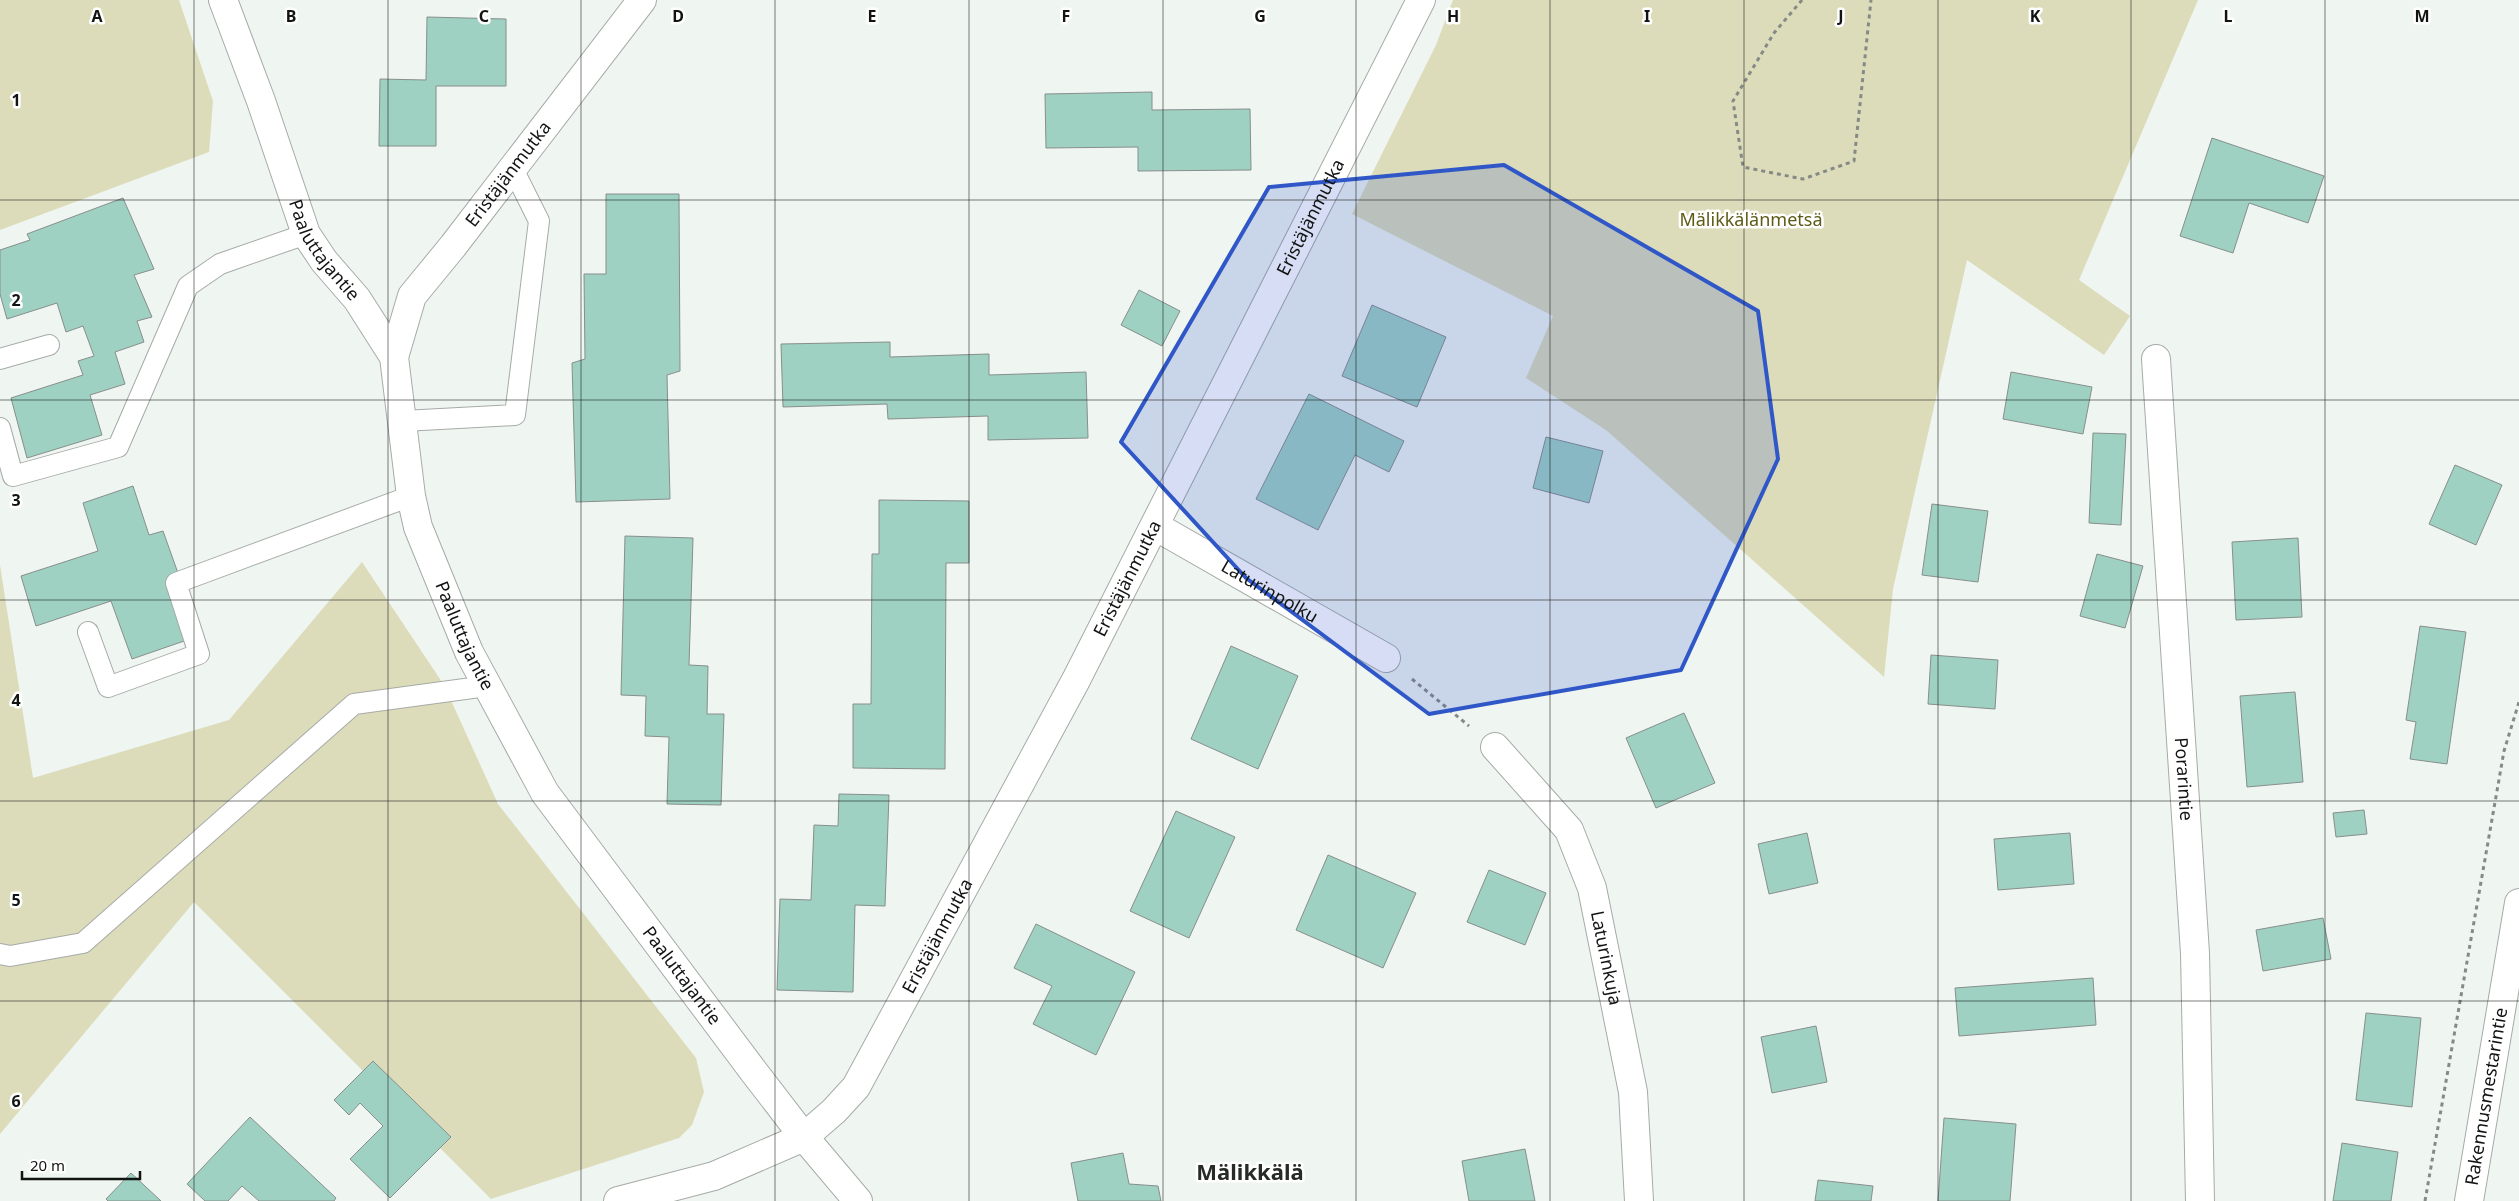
<svg xmlns="http://www.w3.org/2000/svg" width="2519" height="1201" viewBox="0 0 2519 1201" font-family="'Noto Sans',sans-serif">
	<style>
		.green { fill: #dcdcba }
		.building { fill: #9ed1c2; stroke: #888e8c }
		.lines { fill: none; stroke-linecap: round; stroke-linejoin: round }
		.lane-casing { stroke: #a6aba7; stroke-width: 22 }
		.street-casing { stroke: #a6aba7; stroke-width: 30 }
		.path { stroke: #868a87; stroke-width: 3; stroke-dasharray: 4 4; stroke-linecap: butt }
		.lane { stroke: #fff; stroke-width: 20 }
		.street { stroke: #fff; stroke-width: 28 }
		.marked { fill: #3057c7; fill-opacity: 0.2; stroke: #3057c7; stroke-width: 4; stroke-linejoin: round }
		.grid { fill: none; stroke: #121412; stroke-width: 1; stroke-opacity: 0.55 }
		.labels { text-anchor: middle; stroke-width: 5; stroke-linejoin: round; paint-order: stroke }
		.street-label { font-size: 18px; fill: #121412; stroke: #fff }
		.park-label { font-size: 18px; fill: #5e5b17; stroke: #fff }
		.district-label { font-size: 22px; font-weight: bold; fill: #272b28; stroke: #fff }
		.grid-label { font-size: 16px; text-anchor: middle; font-weight: bold; fill: #121412; stroke: #fff; stroke-width: 5; stroke-linejoin: round; paint-order: stroke }
	</style>
	<rect width="100%" height="100%" fill="#eff5f0"/>
	<path class="green" d="M0 0H179L213 101 209 152 0 230Z
		M1453 0H2198L2079 280 2130 316 2104 355 1967 260 1893 589 1884 677 1606 430 1526 378 1553 316 1352 214 1436 45Z
		M362 562 444 685 498 804 696 1058 704 1092 692 1125 679 1138 491 1199 194 902 0 1134V565L33 778 229 720Z"/>
	<path class="building" d="M427 17 506 19V86H436V146H379L380 79 426 80Z
		M1152 92V110L1250 109 1251 170 1138 171V147L1046 148 1045 94Z
		M2212 138 2324 176 2308 223 2249 203 2233 253 2180 236Z
		M606 194H679L680 371 667 375 670 499 576 502 572 363 585 359 584 274H606Z
		M123 198 154 269 134 275 152 317 137 321 144 342 115 352 125 384 90 395 102 435 27 458 11 398 83 375 78 361 94 356 83 326 66 332 57 303 7 319 0 294V250L30 240 27 234Z
		M1139 290 1180 311 1162 346 1121 325Z
		M1372 305 1446 337 1417 407 1342 376Z
		M890 342V357L989 354V375L1086 372 1088 438 988 440V416L888 419 887 404 783 407 781 344Z
		M2011 372 2092 387 2083 434 2003 419Z
		M1309 394 1404 441 1389 472 1355 455 1318 530 1256 499Z
		M2093 433 2126 434 2121 525 2089 523Z
		M1546 437 1603 451 1589 503 1533 488Z
		M2455 465 2502 485 2476 545 2429 524Z
		M133 486 149 535 163 531 179 576 187 640 132 659 111 601 36 626 21 576 98 551 83 503Z
		M879 500 969 501V563H946L945 769 853 768V704H871L872 554H879Z
		M1932 504 1988 511 1978 582 1922 575Z
		M625 536 693 538 689 665 708 666 707 714H724L721 805 667 804 669 737 645 736 646 696 621 695Z
		M2298 538 2302 617 2236 620 2232 542Z
		M2097 554 2143 566 2125 628 2080 616Z
		M2420 626 2466 632 2447 764 2410 759 2416 722 2406 720Z
		M1231 646 1298 676 1258 769 1191 739Z
		M1931 655 1998 660 1995 709 1928 704Z
		M2295 692 2303 782 2247 787 2240 696Z
		M1684 713 1715 783 1656 808 1626 738Z
		M839 794 889 795 885 906 855 905 853 992 777 990 780 899 811 900 814 825 838 826Z
		M2364 810 2367 834 2336 837 2333 813Z
		M1176 811 1235 837 1189 938 1130 911Z
		M1807 833 1818 883 1769 894 1758 844Z
		M2070 833 2074 884 1998 890 1994 839Z
		M1328 855 1416 893 1383 968 1296 930Z
		M1489 870 1546 893 1525 945 1467 922Z
		M2323 918 2331 959 2263 971 2256 930Z
		M1036 924 1135 972 1096 1055 1033 1024 1052 986 1014 968Z
		M2093 978 2096 1025 1959 1036 1955 988Z
		M2366 1013 2421 1018 2412 1107 2356 1100Z
		M1816 1026 1827 1082 1772 1093 1761 1037Z
		M373 1061 451 1137 390 1198 350 1159 383 1126 360 1103 349 1115 334 1100Z
		M250 1117 336 1198 334 1201H259L242 1186 228 1201H205L187 1184Z
		M1944 1118 2016 1124 2010 1201H1938Z
		M2342 1143 2398 1152 2391 1201H2333Z
		M1525 1149 1535 1201H1469L1462 1161Z
		M1123 1153 1129 1184 1158 1186 1161 1201H1078L1071 1163Z
		M131 1173 161 1201H108L106 1199Z
		M1818 1180 1873 1186 1871 1201H1815Z"/>
	<g class="lines">
		<defs>
			<path id="lane" d="M0 359 49 345
				M403 421 515 415 539 221 513 169
				M0 428 13 476 118 447 188 286 220 264 306 234
				M88 632 108 687 199 654 176 583 411 496
				M0 954 10 956 83 943 354 704 487 686"/>
			<g id="street">
				<path id="s1" d="M223 0 261 101 306 234 324 261 357 299 394 357 411 496 418 527 469 652 545 793 754 1072 804 1137 858 1201"/>
				<path id="s2" d="M394 357 412 296 453 246 642 0"/>
				<path id="s3" d="M2156 359 2195 953 2200 1201"/>
				<path id="s4" d="M1155 526 1386 658"/>
				<path id="s5" d="M1495 747 1569 830 1592 888 1633 1092 1639 1201"/>
				<path id="s6" d="M618 1201 714 1176 804 1137 834 1111 856 1087 1076 680 1421 0"/>
				<path id="s7" d="M2469 1201 2519 903"/>
			</g>
		</defs>
		<use href="#lane" class="lane-casing"/>
		<use href="#street" class="street-casing"/>
		<path class="path" d="M1802 0 1774 33 1733 101 1743 167 1803 179 1854 161 1871 0
			M1412 679 1469 726
			M2425 1201 2504 751 2519 702"/>
		<use href="#lane" class="lane"/>
		<use href="#street" class="street"/>
	</g>
	<path class="marked" d="M1504 165 1758 311 1778 459 1681 670 1429 714 1246 578 1121 442 1269 187Z"/>
	<path class="grid" d="M194 0V1201M388 0V1201M581 0V1201M775 0V1201M969 0V1201M1163 0V1201M1356 0V1201M1550 0V1201M1744 0V1201M1938 0V1201M2131 0V1201M2325 0V1201M0 200H2519M0 400H2519M0 600H2519M0 801H2519M0 1001H2519"/>
	<g class="labels">
		<g class="street-label">
			<text dy="6" stroke="none"><textPath href="#s2" startOffset="219">Eristäjänmutka</textPath></text>
			<text dy="6" stroke="none"><textPath href="#s6" startOffset="1251">Eristäjänmutka</textPath></text>
			<text dy="6" stroke="none"><textPath href="#s1" startOffset="271">Paaluttajantie</textPath></text>
			<text dy="6" stroke="none"><textPath href="#s6" startOffset="846">Eristäjänmutka</textPath></text>
			<text dy="6" stroke="none"><textPath href="#s4" startOffset="132">Laturinpolku</textPath></text>
			<text dy="6" stroke="none"><textPath href="#s1" startOffset="690">Paaluttajantie</textPath></text>
			<text dy="6" stroke="none"><textPath href="#s3" startOffset="421">Porarintie</textPath></text>
			<text dy="6" stroke="none"><textPath href="#s6" startOffset="441">Eristäjänmutka</textPath></text>
			<text dy="6" stroke="none"><textPath href="#s5" startOffset="245">Laturinkuja</textPath></text>
			<text dy="6" stroke="none"><textPath href="#s1" startOffset="1095">Paaluttajantie</textPath></text>
			<text dy="6" stroke="none"><textPath href="#s7" startOffset="106">Rakennusmestarintie</textPath></text>
		</g>
		<g class="park-label">
			<text x="1751" y="226">Mälikkälänmetsä</text>
		</g>
		<g class="district-label">
			<text x="1250" y="1180">Mälikkälä</text>
		</g>
	</g>
	<g class="grid-label">
		<text x="97" y="22">A</text>
		<text x="291" y="22">B</text>
		<text x="484" y="22">C</text>
		<text x="678" y="22">D</text>
		<text x="872" y="22">E</text>
		<text x="1066" y="22">F</text>
		<text x="1260" y="22">G</text>
		<text x="1453" y="22">H</text>
		<text x="1647" y="22">I</text>
		<text x="1841" y="22">J</text>
		<text x="2035" y="22">K</text>
		<text x="2228" y="22">L</text>
		<text x="2422" y="22">M</text>
		<text x="16" y="106">1</text>
		<text x="16" y="306">2</text>
		<text x="16" y="506">3</text>
		<text x="16" y="706">4</text>
		<text x="16" y="906">5</text>
		<text x="16" y="1107">6</text>
	</g>
	<path d="M22 1171v8h118v-8" fill="none" stroke="#121412" stroke-width="2.5"/>
	<text x="30" y="1171" font-size="15" fill="#121412" stroke="#ffffff" stroke-width="4" paint-order="stroke">20 m</text>
</svg>
